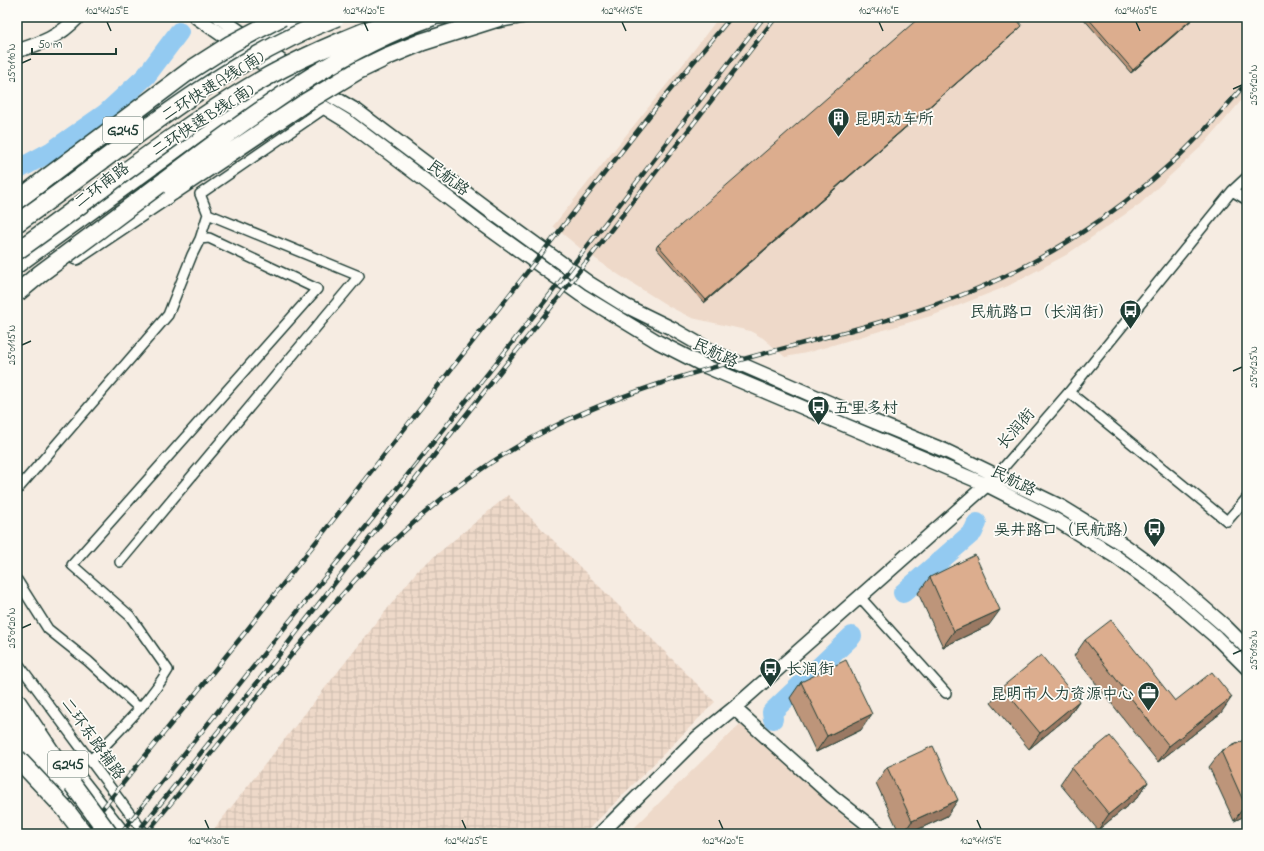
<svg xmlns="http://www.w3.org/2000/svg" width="1264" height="851" viewBox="0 0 1264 851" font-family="'Indie Flower','LXGW WenKai TC',sans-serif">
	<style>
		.built { fill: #eed9c9 }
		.industrial { fill: url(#industrial-grid) }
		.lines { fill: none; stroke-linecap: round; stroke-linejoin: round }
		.river { stroke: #93caf1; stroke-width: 20 }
		.street-casing { stroke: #1f3d34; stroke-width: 12 }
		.secondary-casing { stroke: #1f3d34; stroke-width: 16 }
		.primary-casing { stroke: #1f3d34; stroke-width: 17 }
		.highway-casing { stroke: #1f3d34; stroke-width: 20 }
		.street { stroke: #fdfcf7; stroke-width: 9 }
		.secondary { stroke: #fdfcf7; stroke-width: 13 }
		.primary { stroke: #fdfcf7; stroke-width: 14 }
		.highway { stroke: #fdfcf7; stroke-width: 17 }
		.rail-casing { stroke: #1f3d34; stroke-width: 4.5 }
		.rail { stroke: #fdfcf7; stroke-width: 3; stroke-dasharray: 9; stroke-linecap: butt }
		.highway-bridge-casing { stroke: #1f3d34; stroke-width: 20; stroke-linecap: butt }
		.highway-bridge { stroke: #fdfcf7; stroke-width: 17 }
		.wall { fill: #bd957a; stroke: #1f3d34 }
		.shaded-wall { fill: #9a7963; stroke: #1f3d34 }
		.building { fill: #dcad8e; stroke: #1f3d34 }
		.ticks { fill: none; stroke: #1f3d34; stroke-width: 1.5 }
		.labels { text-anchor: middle; stroke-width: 3.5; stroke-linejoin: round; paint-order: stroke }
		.shield { fill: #fdfcf7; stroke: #62766e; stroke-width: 1 }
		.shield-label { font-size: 15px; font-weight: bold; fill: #1f3d34 }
		.street-label { font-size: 16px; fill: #1f3d34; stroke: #fdfcf7 }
		.poi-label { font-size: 16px; fill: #1f3d34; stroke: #fdfcf7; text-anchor: start }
		.neatline { fill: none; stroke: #1f3d34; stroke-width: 1.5 }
		.ticks-label { font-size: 10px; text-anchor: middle; fill: #1f3d34 }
	</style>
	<defs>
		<pattern id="industrial-grid" width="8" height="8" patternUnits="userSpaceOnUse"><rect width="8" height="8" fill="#eed9c9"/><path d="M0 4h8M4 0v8" fill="none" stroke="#ccbbad"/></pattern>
	</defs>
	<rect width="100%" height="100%" fill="#f6ece2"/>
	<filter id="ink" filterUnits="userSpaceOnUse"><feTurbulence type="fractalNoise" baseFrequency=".025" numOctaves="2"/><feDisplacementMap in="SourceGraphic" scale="8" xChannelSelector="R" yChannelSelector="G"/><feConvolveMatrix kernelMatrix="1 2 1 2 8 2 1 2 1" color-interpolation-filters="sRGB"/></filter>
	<g filter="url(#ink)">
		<path class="built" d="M719 17H1247V94L1205 143 1140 204 1066 255 1008 286 934 315 806 353 785 357 763 338 750 331 692 318 670 307 619 275 580 248 553 226 684 63Z
			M740 724 857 828 865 834H628L662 800Z"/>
		<path class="industrial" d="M508 495 715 702 584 834H218L214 829 418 570Z"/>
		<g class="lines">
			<path class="river" d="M17 170 52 151 105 114 146 76 179 32
				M903 593 973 532 977 523
				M773 719 772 712 852 636"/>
			<defs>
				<path id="street" d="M497 23 529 17
					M410 32 445 29
					M1232 191 1247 200
					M200 239 208 214
					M1069 392 1227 521 1247 498
					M997 475 1069 392 1232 191 1247 177
					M17 490 168 315 192 255 200 239 209 238 317 289 72 565 130 616 168 670C148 704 117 732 90 761
					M120 562 359 276 208 214 200 194 325 108
					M17 580 48 629 88 661 139 708
					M860 597 946 693
					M17 662 145 834"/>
				<path id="secondary" d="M196 17 251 55 281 78
					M219 17 323 91 357 111 490 211 589 283 626 306 671 328 713 352 846 410 946 451 1062 507 1124 545 1172 580 1226 627 1247 648
					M17 51C42 43 59 37 78 17
					M304 95 348 122 481 223 581 295 658 342 707 367 987 485 1056 520 1116 557 1163 591 1216 637 1247 668
					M734 708 832 796 880 834
					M600 834 697 738 734 708 992 480"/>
				<path id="primary" d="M139 118C193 80 250 43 311 17
					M17 266 200 133 326 54
					M17 721 68 792
					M67 763 123 834"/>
				<path id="highway" d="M17 201 49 176
					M76 256 173 191
					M17 702 73 785
					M17 739 48 783"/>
			</defs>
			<use href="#street" class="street-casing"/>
			<use href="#secondary" class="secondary-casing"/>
			<use href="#primary" class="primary-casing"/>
			<use href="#highway" class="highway-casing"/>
			<use href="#street" class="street"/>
			<use href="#secondary" class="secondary"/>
			<use href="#primary" class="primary"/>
			<use href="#highway" class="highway"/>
			<defs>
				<path id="rail" d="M82 834 247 630 661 101 731 17
					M120 834 289 622 390 497 542 305 764 17
					M136 834 268 669 443 444 549 310 776 17
					M146 834C189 781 232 727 276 674 315 626 354 577 400 535 445 493 497 455 551 428 677 364 819 347 951 299 1034 269 1112 218 1177 158 1202 134 1225 108 1247 82"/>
			</defs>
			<use href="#rail" class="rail-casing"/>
			<use href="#rail" class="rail"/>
			<defs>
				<path id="highway-bridge" d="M49 176 192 69 231 44 282 17
					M173 191 306 102 359 70 388 56 422 42 501 17
					M17 223C121 150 217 64 337 17
					M17 251C95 196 168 136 249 87 298 58 350 36 403 17
					M17 293 41 273C94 234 146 195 199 155 272 101 346 47 432 17
					M17 758 65 809 84 834
					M73 785 109 834"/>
			</defs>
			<use href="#highway-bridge" class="highway-bridge-casing"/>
			<use href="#highway-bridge" class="highway-bridge"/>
		</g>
		<path class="wall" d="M1082 17H1195L1131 73Z
			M1020 28 704 303 656 248 658 245Z
			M930 577 989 625 943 647 918 593Z
			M1085 640 1175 701 1221 713 1158 762 1074 656Z
			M801 682 861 730 816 752 790 698Z
			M1002 687 1079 701 1068 717 1029 749 991 703Z
			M1247 739V815L1234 821 1209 767 1221 751Z
			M887 767 947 816 908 834H900L876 783Z
			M1071 768 1148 782 1137 798 1098 830 1060 784Z"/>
		<path class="shaded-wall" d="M1194 17H1195L1131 73 1133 70Z
			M1022 26 1020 28 704 303 706 300Z
			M1000 610 989 625 943 647 954 631Z
			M1232 697 1221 713 1158 762 1169 746Z
			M1079 701 1068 717 1029 749 1040 733Z
			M872 714 861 730 816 752 827 736Z
			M1148 782 1137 798 1098 830 1109 814Z
			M958 800 947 816 908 834H903L912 821Z
			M1245 805H1247V815L1234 821Z"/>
		<path class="building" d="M920 17H1015L1022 26 706 300 658 245Z
			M1087 17H1194L1133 70Z
			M975 555 1000 610 954 631 930 577Z
			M1111 620 1175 701 1212 672 1232 697 1169 746 1085 640Z
			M1041 655 1079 701 1040 733 1002 687Z
			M846 660 872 714 827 736 801 682Z
			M1110 736 1148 782 1109 814 1071 768Z
			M1247 739V805H1245L1221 751Z
			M933 746 958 800 912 821 887 767Z"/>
	</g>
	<path class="ticks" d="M107 22 111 31M364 22 368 31M622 22 626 31M879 22 883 31M1136 22 1140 31M22 63 31 59M1233 89 1242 85M22 345 31 341M1233 371 1242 367M22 628 31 624M1233 654 1242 650M205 820 209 829M462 820 466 829M719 820 723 829M977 820 981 829"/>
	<defs>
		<symbol id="building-pin" viewBox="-11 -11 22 30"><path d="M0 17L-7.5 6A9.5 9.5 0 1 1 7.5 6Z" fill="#1f3d34" stroke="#fdfcf7"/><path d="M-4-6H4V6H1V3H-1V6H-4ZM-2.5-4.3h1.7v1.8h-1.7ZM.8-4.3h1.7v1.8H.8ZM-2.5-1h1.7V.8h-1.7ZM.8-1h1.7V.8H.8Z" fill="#fff"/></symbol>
		<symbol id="bus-pin" viewBox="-11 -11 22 30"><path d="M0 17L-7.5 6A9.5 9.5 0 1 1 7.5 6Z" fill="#1f3d34" stroke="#fdfcf7"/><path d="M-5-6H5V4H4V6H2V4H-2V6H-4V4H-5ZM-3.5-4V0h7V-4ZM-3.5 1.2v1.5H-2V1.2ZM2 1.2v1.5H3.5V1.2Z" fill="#fff"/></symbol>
		<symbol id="office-pin" viewBox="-11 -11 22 30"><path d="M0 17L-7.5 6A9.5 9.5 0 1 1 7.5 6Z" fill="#1f3d34" stroke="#fdfcf7"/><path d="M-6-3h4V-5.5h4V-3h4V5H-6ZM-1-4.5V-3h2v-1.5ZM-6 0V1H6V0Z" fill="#fff"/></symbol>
	</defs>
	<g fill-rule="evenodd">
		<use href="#building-pin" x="826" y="106" width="25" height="34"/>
		<use href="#bus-pin" x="1118" y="298" width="25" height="34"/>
		<use href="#bus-pin" x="806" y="394" width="25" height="34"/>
		<use href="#bus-pin" x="1142" y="516" width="25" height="34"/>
		<use href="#bus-pin" x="758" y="656" width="25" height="34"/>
		<use href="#office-pin" x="1136" y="680" width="25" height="34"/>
	</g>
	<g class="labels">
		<g class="shield">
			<rect x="103" y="117" width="40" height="26" rx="3"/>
			<rect x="48" y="751" width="40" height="26" rx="3"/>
		</g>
		<g class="shield-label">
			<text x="123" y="135">G245</text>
			<text x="68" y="769">G245</text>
		</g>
		<g class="street-label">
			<text transform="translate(212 85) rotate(-32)" y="6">二环快速A线(南)</text>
			<text transform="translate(202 119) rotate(-33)" y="6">二环快速B线(南)</text>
			<text transform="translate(449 177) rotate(37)" y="6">民航路</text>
			<text transform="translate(101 184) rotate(-37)" y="6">二环南路</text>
			<text transform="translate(716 352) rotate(25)" y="6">民航路</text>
			<text transform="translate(1015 428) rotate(-49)" y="6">长润街</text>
			<text transform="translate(1014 480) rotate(26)" y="6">民航路</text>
			<text transform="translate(94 738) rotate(54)" y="6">二环东路辅路</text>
		</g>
		<g class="poi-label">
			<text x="854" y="124">昆明动车所</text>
			<text x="1114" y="317" text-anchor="end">民航路口（长润街）</text>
			<text x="834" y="413">五里多村</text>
			<text x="1138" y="535" text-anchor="end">吴井路口（民航路）</text>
			<text x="786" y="674">长润街</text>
			<text x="1134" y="699" text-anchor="end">昆明市人力资源中心</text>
		</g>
	</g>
	<rect width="1264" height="851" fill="none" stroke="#fdfcf7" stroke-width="44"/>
	<path d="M32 48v6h84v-6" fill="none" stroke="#1f3d34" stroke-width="2"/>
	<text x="38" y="48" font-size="12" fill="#1f3d34" stroke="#fdfcf7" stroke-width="3" paint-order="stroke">50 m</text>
	<rect x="22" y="22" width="1220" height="807" class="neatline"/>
	<g class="ticks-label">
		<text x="107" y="14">102°44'25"E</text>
		<text x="364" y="14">102°44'20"E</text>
		<text x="622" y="14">102°44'15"E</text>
		<text x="879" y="14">102°44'10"E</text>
		<text x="1136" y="14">102°44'05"E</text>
		<text transform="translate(11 63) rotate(-90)" y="4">25°01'10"N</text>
		<text transform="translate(1253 85) rotate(-90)" y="4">25°01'20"N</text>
		<text transform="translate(11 345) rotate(-90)" y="4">25°01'15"N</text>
		<text transform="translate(1253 367) rotate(-90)" y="4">25°01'25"N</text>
		<text transform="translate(11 628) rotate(-90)" y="4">25°01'20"N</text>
		<text transform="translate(1253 650) rotate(-90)" y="4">25°01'30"N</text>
		<text x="209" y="844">102°44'30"E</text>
		<text x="466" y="844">102°44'25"E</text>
		<text x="723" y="844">102°44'20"E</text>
		<text x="981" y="844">102°44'15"E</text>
	</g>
</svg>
